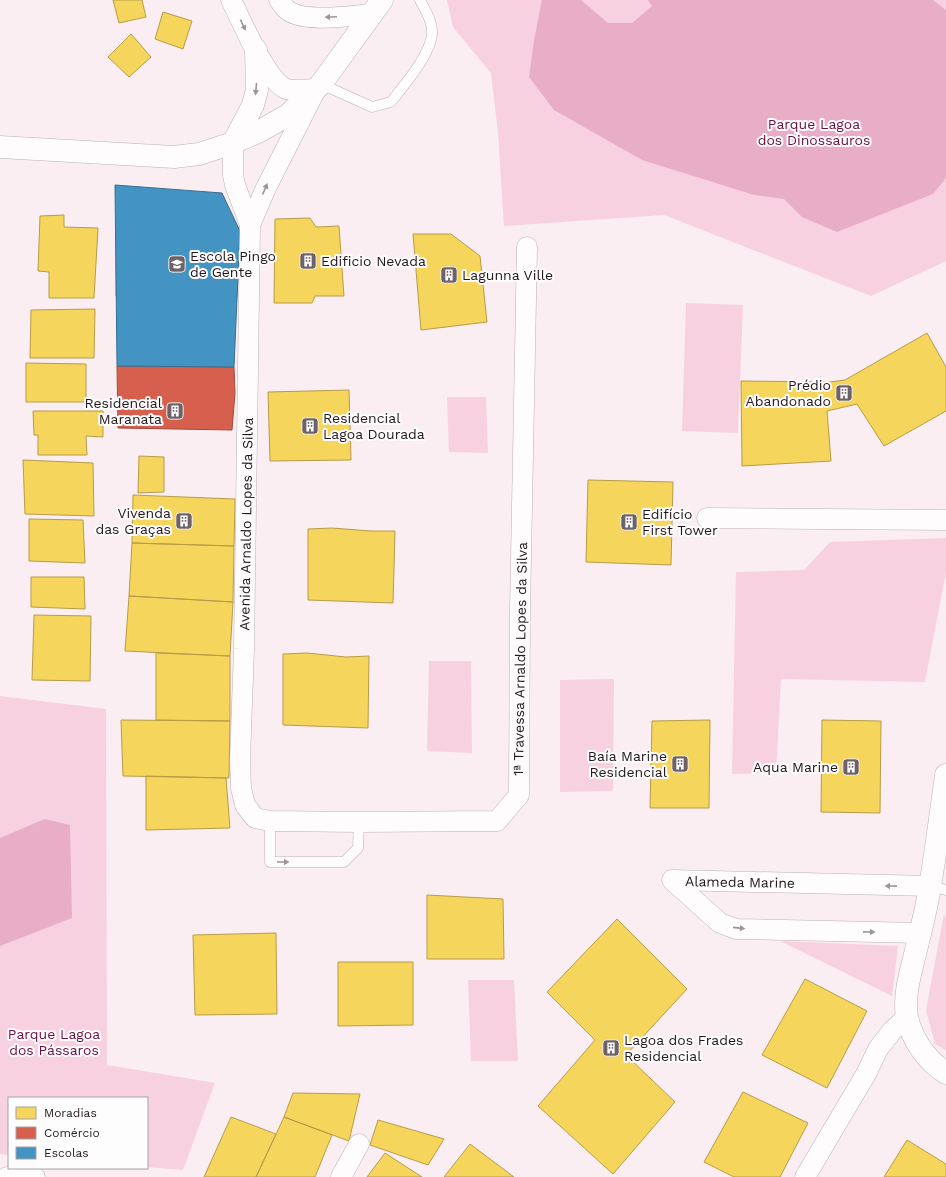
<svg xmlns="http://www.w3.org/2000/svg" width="946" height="1177" viewBox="0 0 946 1177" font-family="'Work Sans',sans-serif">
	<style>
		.green { fill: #f8d1e0 }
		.water { fill: #e8aec5 }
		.homes { fill: #f6d55c; stroke: #b79c49 }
		.shops { fill: #d6604d; stroke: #a04a3e }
		.schools { fill: #4393c3; stroke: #396e91 }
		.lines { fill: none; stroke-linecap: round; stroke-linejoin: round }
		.service-casing { stroke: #bcb0b4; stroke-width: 11 }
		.minor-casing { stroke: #bcb0b4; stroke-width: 21 }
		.tertiary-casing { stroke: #bcb0b4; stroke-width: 23 }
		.service { stroke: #fefcfd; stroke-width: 10 }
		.minor { stroke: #fefcfd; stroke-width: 20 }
		.tertiary { stroke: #fefcfd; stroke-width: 22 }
		.oneway { fill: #9b9598 }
		.labels { text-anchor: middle; stroke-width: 4; stroke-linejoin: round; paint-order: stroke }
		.park-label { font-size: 14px; fill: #6b0e41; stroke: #fdfdfd }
		.poi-label { font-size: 14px; fill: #23171c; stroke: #fdfdfd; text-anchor: start }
		.street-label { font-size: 14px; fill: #23171c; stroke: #fdfdfd }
	</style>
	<rect width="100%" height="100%" fill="#faeef2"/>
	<path class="green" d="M447 0H946V261L871 296 664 215 504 226 498 133 491 73 453 27Z
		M686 303 743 305 738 433 682 431Z
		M447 397H486L488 453 449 452Z
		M946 538V572L925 682 781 679 776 773 732 774 736 572 804 570 830 542Z
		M429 661H471L472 753 427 751Z
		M614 679 613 791 560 792V680Z
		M0 696 106 709 107 1065 215 1083 183 1170 147 1167V1098H9V1155L0 1154Z
		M944 914 946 918V1050L935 1044 926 1010Z
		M780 941 898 946 892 996Z
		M468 980H514L518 1061H471Z"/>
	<path class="water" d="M542 0H581L608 23H632L652 6 648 0H933L946 10V178L933 194 837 232 802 217 784 199 754 195 642 160 554 110 529 77 534 40Z
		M45 819 70 825 72 918 0 946V838Z"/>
	<path class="homes" d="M113 0H142L146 17 119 23Z
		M163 12 192 21 183 49 155 39Z
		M131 34 151 57 129 77 108 57Z
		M64 215V227L98 228 94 298H49V272L38 271 40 216Z
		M310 218 316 227 339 226 344 296H315L312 303H274L275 219Z
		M116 224 240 231 237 297 116 296Z
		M413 234H451L480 256 487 322 421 330Z
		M95 309 94 358H30L31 310Z
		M927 333 946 367V411L884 446 857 404 827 411 831 461 742 466 741 381 830 382 845 380Z
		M26 363 86 364V402H26Z
		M349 390 351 460 270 461 268 392Z
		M33 411H103V437L86 436 87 455H38V435H34Z
		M139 456 164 457V492L138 493Z
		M23 460 93 463 94 516 25 514Z
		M588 480 673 482 671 565 586 562Z
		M133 495 235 499 234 546 132 543Z
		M29 519 83 520 85 563 29 561Z
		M332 528 371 531H395L393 603 308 600V529Z
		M132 543 234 546 233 602 129 596Z
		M31 577H84L85 609 31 607Z
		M129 596 233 602 230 656 125 651Z
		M34 615 91 616 90 681 32 680Z
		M156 653 230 656V721L156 720Z
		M307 653 346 657 369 656 368 728 283 725V654Z
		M121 720 230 721 229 778 123 776Z
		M710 720 709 808H650L652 721Z
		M822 720 881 721 880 813 821 812Z
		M146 776 226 778 230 828 146 830Z
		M427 895 503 899 504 959H427Z
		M617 919 687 989 626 1055 675 1102 613 1174 538 1106 595 1040 547 992Z
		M276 933 277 1014 195 1015 193 935Z
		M338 962H413V1025L338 1026Z
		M805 979 867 1011 827 1088 762 1055Z
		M743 1092 808 1123 780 1177H734L704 1162Z
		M293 1093 360 1094 349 1141 284 1117Z
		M231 1117 276 1134 256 1177H204Z
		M284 1117 332 1135 315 1177H256Z
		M378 1120 444 1139 428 1165 370 1145Z
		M907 1140 946 1164V1177H884Z
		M470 1144 514 1177H444Z
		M385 1153 422 1177H367Z"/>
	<path class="shops" d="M117 366 234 367 235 393 232 430 118 428Z"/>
	<path class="schools" d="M115 185 222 193 240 231 234 367 117 366Z"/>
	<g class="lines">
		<defs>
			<path id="service" d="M321 84 372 107 391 102C404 85 430 56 432 34 433 22 425 10 420 0
				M270 821V862H344L358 848 359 822
				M930 886 946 890"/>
			<path id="minor" d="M231 0C242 21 265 79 286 89 292 91 309 89 316 89L265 190 250 225
				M279 0C281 2 283 6 285 8 300 24 350 16 370 14
				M233 143V175L235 185 250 225 244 649 240 759 241 788 245 805 255 818 270 821 359 822 497 821 519 795 520 610 527 247
				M707 518 946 520
				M921 933 736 929 720 923 672 880 930 886
				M7 1177H35
				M341 1177 359 1144
				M805 1177 866 1074 878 1049 892 1031 907 1017"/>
			<path id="tertiary" d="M233 143 253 105 257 90 256 50
				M0 147 174 157 199 154 233 143 260 131 288 115 321 84 382 0
				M946 775C941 812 936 850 930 886 927 906 922 926 917 946 912 968 903 994 907 1017 912 1040 927 1061 946 1073"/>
		</defs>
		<use href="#service" class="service-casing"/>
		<use href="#minor" class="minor-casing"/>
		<use href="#tertiary" class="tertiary-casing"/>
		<use href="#service" class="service"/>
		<use href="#minor" class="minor"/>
		<use href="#tertiary" class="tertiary"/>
	</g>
	<defs><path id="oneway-solid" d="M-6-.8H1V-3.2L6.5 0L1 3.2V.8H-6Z"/></defs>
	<g class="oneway">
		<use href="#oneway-solid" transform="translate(331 17) rotate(177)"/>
		<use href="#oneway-solid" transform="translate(243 25) rotate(64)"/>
		<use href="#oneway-solid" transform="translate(256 89) rotate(95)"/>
		<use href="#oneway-solid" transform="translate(265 189) rotate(-66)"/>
		<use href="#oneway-solid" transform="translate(283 862)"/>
		<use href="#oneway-solid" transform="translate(891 886) rotate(-179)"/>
		<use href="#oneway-solid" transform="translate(739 928) rotate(6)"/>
		<use href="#oneway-solid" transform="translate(869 932) rotate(1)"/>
	</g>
	<defs>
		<symbol id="building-square" viewBox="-11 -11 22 22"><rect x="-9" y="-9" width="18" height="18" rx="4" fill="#6e6267" stroke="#fdfdfd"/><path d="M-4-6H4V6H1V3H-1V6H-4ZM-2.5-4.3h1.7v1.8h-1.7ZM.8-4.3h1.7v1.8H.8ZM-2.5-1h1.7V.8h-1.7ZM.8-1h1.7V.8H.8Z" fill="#fff"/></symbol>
		<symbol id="school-square" viewBox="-11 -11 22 22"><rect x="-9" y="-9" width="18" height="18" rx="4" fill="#6e6267" stroke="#fdfdfd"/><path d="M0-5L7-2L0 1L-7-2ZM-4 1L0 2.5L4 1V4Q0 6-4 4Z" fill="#fff"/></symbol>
	</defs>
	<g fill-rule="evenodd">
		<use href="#building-square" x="298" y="251" width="20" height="20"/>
		<use href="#school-square" x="167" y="254" width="20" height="20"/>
		<use href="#building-square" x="439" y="265" width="20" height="20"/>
		<use href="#building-square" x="834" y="383" width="20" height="20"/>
		<use href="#building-square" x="165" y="401" width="20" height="20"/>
		<use href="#building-square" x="300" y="416" width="20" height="20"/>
		<use href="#building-square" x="174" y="511" width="20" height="20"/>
		<use href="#building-square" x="619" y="512" width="20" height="20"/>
		<use href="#building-square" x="670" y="754" width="20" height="20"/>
		<use href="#building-square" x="841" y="757" width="20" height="20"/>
		<use href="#building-square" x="601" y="1038" width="20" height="20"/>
	</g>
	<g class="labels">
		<g class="park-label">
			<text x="814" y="129">Parque Lagoa<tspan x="814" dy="16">dos Dinossauros</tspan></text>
			<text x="54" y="1039">Parque Lagoa<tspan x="54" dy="16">dos Pássaros</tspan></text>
		</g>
		<g class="poi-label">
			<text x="190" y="261">Escola Pingo<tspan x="190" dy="16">de Gente</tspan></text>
			<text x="321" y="266">Edificio Nevada</text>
			<text x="462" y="280">Lagunna Ville</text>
			<text x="831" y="390" text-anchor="end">Prédio<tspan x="831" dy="16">Abandonado</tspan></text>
			<text x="162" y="408" text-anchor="end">Residencial<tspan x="162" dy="16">Maranata</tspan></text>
			<text x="323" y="423">Residencial<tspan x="323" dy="16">Lagoa Dourada</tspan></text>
			<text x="171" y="518" text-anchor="end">Vivenda<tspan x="171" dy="16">das Graças</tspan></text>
			<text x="642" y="519">Edifício<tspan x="642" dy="16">First Tower</tspan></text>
			<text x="667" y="761" text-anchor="end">Baía Marine<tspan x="667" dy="16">Residencial</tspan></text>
			<text x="838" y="772" text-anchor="end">Aqua Marine</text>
			<text x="624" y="1045">Lagoa dos Frades<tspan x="624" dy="16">Residencial</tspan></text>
		</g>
		<g class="street-label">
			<text transform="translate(246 524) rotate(-89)" y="5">Avenida Arnaldo Lopes da Silva</text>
			<text transform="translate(520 659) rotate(-89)" y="5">1ª Travessa Arnaldo Lopes da Silva</text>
			<text transform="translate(740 882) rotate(1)" y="5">Alameda Marine</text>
		</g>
	</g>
	<rect x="8" y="1097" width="140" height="72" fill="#fdfdfd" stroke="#a6a1a3"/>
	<rect x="16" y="1107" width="20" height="12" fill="#f6d55c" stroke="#a6a1a3"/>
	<text x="44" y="1117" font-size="12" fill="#23171c">Moradias</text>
	<rect x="16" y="1127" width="20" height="12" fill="#d6604d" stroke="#a6a1a3"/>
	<text x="44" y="1137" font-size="12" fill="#23171c">Comércio</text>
	<rect x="16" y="1147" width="20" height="12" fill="#4393c3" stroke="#a6a1a3"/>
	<text x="44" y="1157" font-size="12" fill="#23171c">Escolas</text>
</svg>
